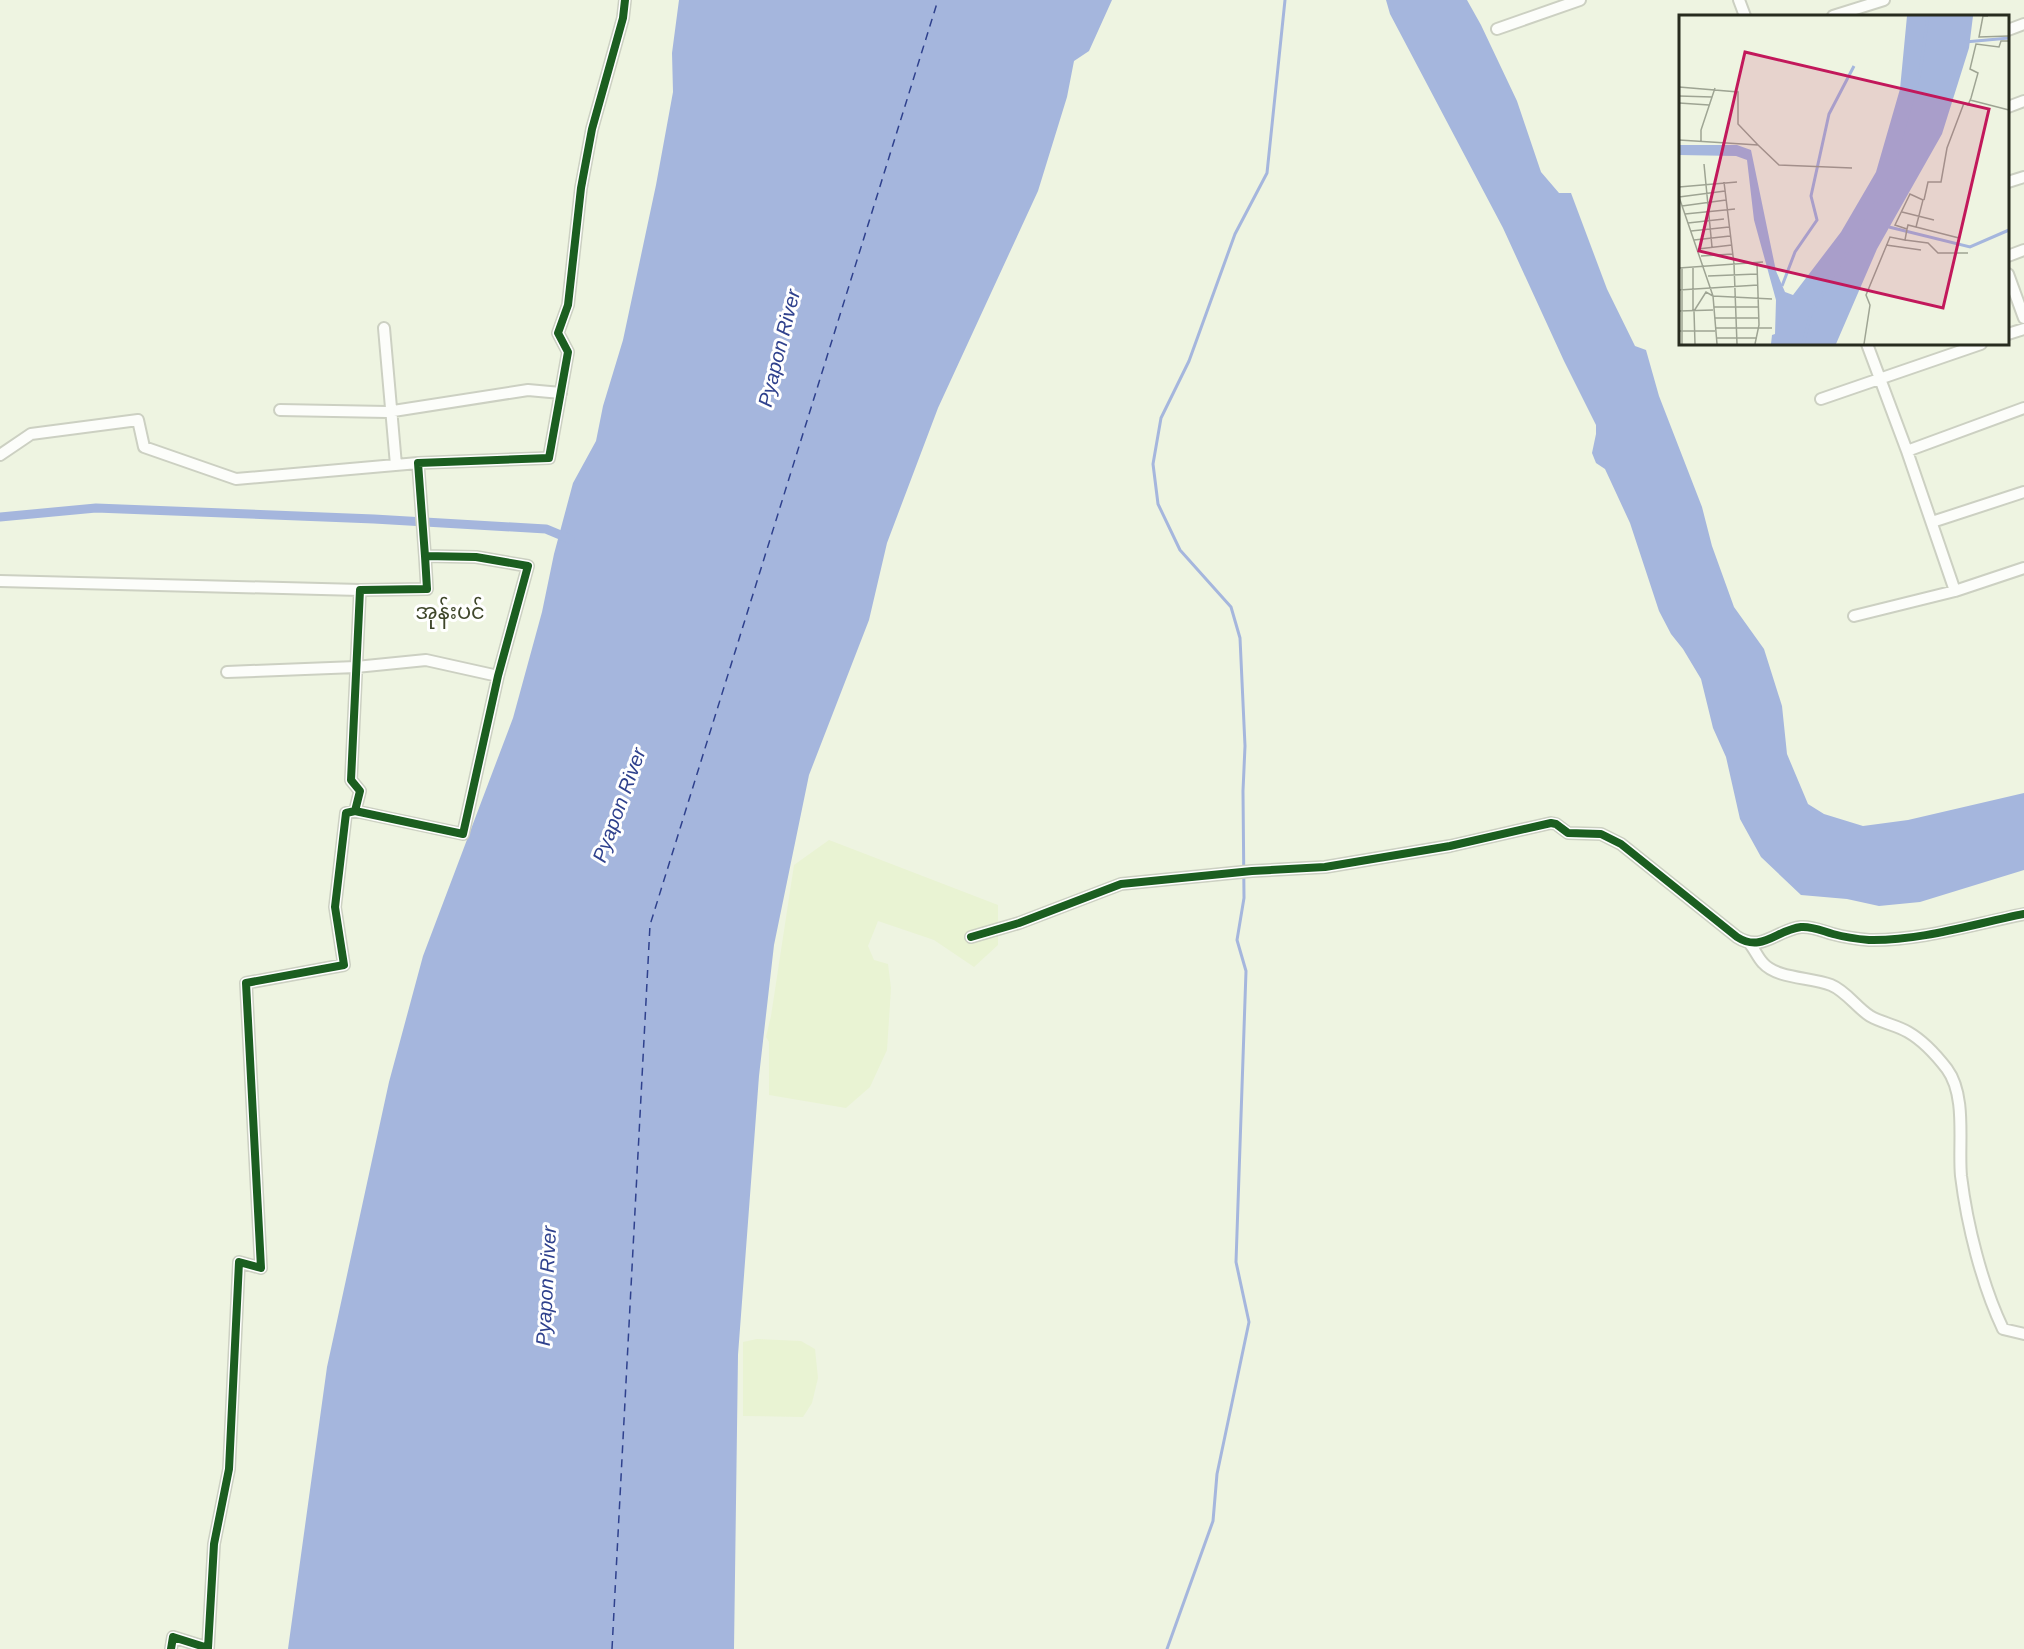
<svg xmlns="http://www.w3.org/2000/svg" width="2024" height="1649" viewBox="0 0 2024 1649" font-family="Helvetica,'Noto Sans Myanmar',sans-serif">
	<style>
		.built { fill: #e9f3d3 }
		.water { fill: #a5b6dd }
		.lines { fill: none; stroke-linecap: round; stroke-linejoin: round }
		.stream { stroke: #a5b6dd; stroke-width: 3 }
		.canal { stroke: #a5b6dd; stroke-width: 9 }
		.ferry { stroke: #2f418d; stroke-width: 1.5; stroke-dasharray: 8 6; stroke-linecap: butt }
		.minor-casing { stroke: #ccd0c2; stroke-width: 14 }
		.minor { stroke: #fcfdfa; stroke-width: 10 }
		.cycleway-casing { stroke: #fff; stroke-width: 11 }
		.cycleway { stroke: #1b5e20; stroke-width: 8 }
		.labels { text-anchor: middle; stroke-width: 6; stroke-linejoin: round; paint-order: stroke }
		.water-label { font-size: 20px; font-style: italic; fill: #2f418d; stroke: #fff }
		.quarter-label { font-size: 21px; fill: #3f472b; stroke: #fff }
		.inset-river { fill: none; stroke: #a5b6dd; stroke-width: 3 }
		.inset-road { fill: none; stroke: #9ea493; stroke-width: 1.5 }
		.view { fill: #c2185b; fill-opacity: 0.15; stroke: #c2185b; stroke-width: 3 }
		.inset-edge { fill: none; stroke: #272b1e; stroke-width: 3 }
	</style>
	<rect width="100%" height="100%" fill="#eef4e1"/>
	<path class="built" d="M829 840 998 905V945L974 967 934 940 878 921 868 946 874 960 888 964 891 988 887 1050 870 1087 846 1108 769 1095V1042L766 1037 771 1016 794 865Z
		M757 1339 801 1341 815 1349 818 1378 812 1403 803 1417 743 1416V1342Z"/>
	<path class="water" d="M679 0H1112L1089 51 1074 61 1067 97 1038 191 938 408 887 543 869 620 809 775 774 945 759 1076 738 1355 734 1649H288L327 1367 389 1082 423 956 513 718 542 612 554 554 573 483 596 441 603 406 623 340 656 185 673 92 672 53Z
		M1386 0H1467L1481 25 1517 101 1541 172 1559 193H1571L1607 289 1635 346 1646 350 1659 396 1702 507 1712 546 1734 607 1764 649 1782 706 1787 754 1808 804 1824 814 1863 826 1908 820 2024 793V870L1920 902 1879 906 1847 899 1801 895 1761 857 1740 819 1726 757 1713 728 1701 679 1683 649 1671 634 1659 611 1630 523 1605 469 1596 463 1592 453 1596 434V425L1564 361 1503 228 1390 14Z"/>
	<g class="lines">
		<path class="stream" d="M1167 1649 1213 1521 1217 1474 1249 1322 1236 1262 1246 971 1237 940 1244 898 1243 791 1245 746 1240 638 1231 607 1180 550 1158 504 1153 464 1161 418 1189 361 1235 234 1267 173 1285 0"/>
		<path class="canal" d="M0 517 96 508 374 519 546 529 570 539"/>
		<path class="ferry" d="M612 1649 650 925 938 0"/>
		<defs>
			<path id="minor" d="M1739 0 1745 16
				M1833 16 1884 0
				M1497 29 1580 0
				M2008 30 2024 24
				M2008 107 2024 101
				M2008 182 2024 177
				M2008 256 2024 250
				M2008 274 2024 318
				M384 328 396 465
				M2008 334 2024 329
				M1867 344 1907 451 1955 591
				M1821 399 1981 344
				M280 410 387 412 528 390 561 393
				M1907 451 2024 408
				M0 455 31 434 138 420 144 447 236 479 418 463
				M1932 522 2024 492
				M425 556 427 589 360 590 351 780 360 791 355 811 463 834 498 676 528 566 476 557 425 556 418 463 549 458 568 352 558 333 568 305 581 188 592 129 623 18 625 0
				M0 581 360 590
				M1854 616 1955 591 2024 568
				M227 672 356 667 426 660 498 676
				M971 937 1019 923 1121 884 1252 871 1325 867 1450 846 1551 823 1556 824 1568 833 1601 834 1621 844 1737 937C1762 953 1776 930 1801 927 1812 926 1822 931 1833 934 1844 937 1857 939 1869 940 1921 941 1973 924 2024 914
				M1750 944C1755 950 1758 958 1763 963 1777 979 1811 977 1831 985 1846 991 1857 1008 1870 1016 1882 1023 1896 1025 1908 1032 1922 1040 1937 1056 1947 1069 1967 1096 1958 1145 1961 1176 1967 1225 1982 1285 2003 1329L2024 1334
				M171 1649 173 1637 208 1648 214 1544 229 1469 239 1262 261 1268 246 983 344 965 335 907 346 813 355 811"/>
		</defs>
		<use href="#minor" class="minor-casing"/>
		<use href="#minor" class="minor"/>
		<defs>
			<path id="cycleway" d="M425 556 427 589 360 590 351 780 360 791 355 811 463 834 498 676 528 566 476 557 425 556 418 463 549 458 568 352 558 333 568 305 581 188 592 129 623 18 625 0
				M971 937 1019 923 1121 884 1252 871 1325 867 1450 846 1551 823 1556 824 1568 833 1601 834 1621 844 1737 937C1762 953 1776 930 1801 927 1812 926 1822 931 1833 934 1844 937 1857 939 1869 940 1921 941 1973 924 2024 914
				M171 1649 173 1637 208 1648 214 1544 229 1469 239 1262 261 1268 246 983 344 965 335 907 346 813 355 811"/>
		</defs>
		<use href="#cycleway" class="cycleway-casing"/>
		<use href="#cycleway" class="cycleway"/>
	</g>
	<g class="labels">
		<g class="water-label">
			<text transform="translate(779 348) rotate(-76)" y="7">Pyapon River</text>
			<text transform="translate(619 805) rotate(-70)" y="7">Pyapon River</text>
			<text transform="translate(546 1286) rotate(-87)" y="7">Pyapon River</text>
		</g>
		<g class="quarter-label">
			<text x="450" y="619">အုန်းပင်</text>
		</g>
	</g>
	<g transform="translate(1679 15)">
		<rect width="330" height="330" fill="#eef4e1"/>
		<path d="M228 1H294L290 33 263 119 198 234 157 329H92L93 320 96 319 97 285 75 205 68 145 57 141 0 140V130H58L72 135 97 256 106 277 114 280 162 217 197 157 221 74Z" fill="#a5b6dd"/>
		<path class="inset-river" d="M286 27 330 23M210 212 291 232 330 215M103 271 116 237 138 205 132 181 150 99 175 51M124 329 131 301 211 163 241 58 249 1"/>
		<path class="inset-road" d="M309 1H304L300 22 330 21M0 72 59 77V109L79 130M0 81 33 82M291 85 330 95M0 88 30 90M0 125 79 130 100 150 173 153M22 126V115L36 73M25 149 33 232M45 167 55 249 58 329M0 172 58 167M0 182 46 176M0 182 34 281M245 185 249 167H262L268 133 285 88 289 90 292 83 299 58 291 54 297 29 320 32 322 26H330M3 191 47 185M223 197 255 205M6 199 56 194M9 208 45 204M237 212 280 223M12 216 50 212M15 225 51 221M226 225 249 228 259 238H289M207 230 242 235M19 234 53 230M22 241 54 239M0 253 84 247M29 261 78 259M0 275 79 270M34 281 93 284M35 292H79M0 296 34 295M14 296V253M36 303H80M37 313H93M0 316H36M38 323H78M3 329V253M16 329 15 296 27 277 34 281 38 329M76 329 80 310 78 248M185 329 191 290 187 280 211 222 226 225 228 214 216 210 231 179 244 185 237 212 229 210 228 214"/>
		<path class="view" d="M66 37 310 94 264 293 20 236Z"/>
		<rect width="330" height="330" class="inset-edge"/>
	</g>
</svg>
